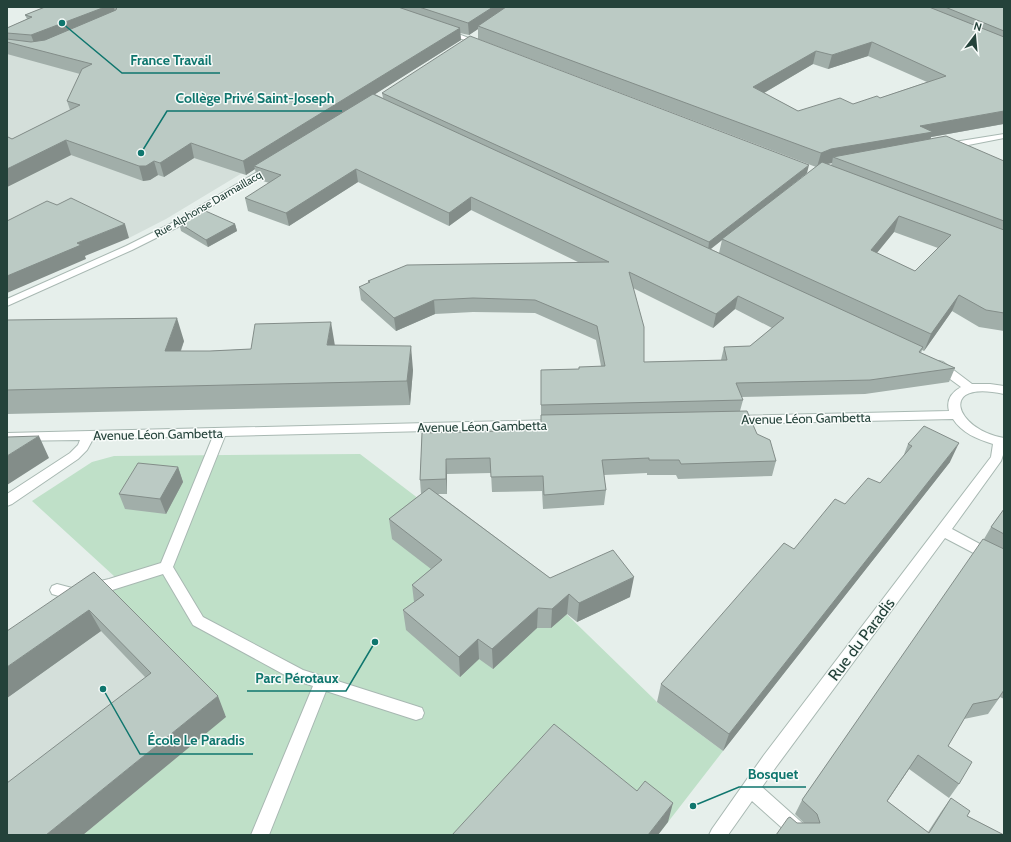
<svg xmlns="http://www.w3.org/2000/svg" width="1011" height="842" viewBox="0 0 1011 842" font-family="Cabin,sans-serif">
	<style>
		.built { fill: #d4dfda }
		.green { fill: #bfe0c8 }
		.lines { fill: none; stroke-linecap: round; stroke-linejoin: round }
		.minor-casing { stroke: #a8b8b2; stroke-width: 2 }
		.minor { fill: #fff; fill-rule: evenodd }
		.wall { fill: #a1aea9; fill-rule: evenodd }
		.shaded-wall { fill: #838d89 }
		.building { fill: #bbcac4; stroke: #838d89; fill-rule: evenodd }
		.labels { text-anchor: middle; stroke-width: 3; stroke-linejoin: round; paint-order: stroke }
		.far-street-label { font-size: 11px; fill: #24423a; stroke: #f7fbf9 }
		.street-label { font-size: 13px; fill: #24423a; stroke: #f7fbf9 }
		.near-street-label { font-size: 16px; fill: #24423a; stroke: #f7fbf9 }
		.leader { fill: none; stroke: #0f766e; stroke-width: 1.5 }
		.callout-dot { fill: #0f766e; stroke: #f7fbf9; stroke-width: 1.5 }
		.callout-label { font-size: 14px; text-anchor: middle; font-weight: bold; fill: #0f766e; stroke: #f7fbf9; stroke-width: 3; stroke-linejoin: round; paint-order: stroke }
	</style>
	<rect width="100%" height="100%" fill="#e6efeb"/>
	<path class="built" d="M7 53 96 78 259 163 166 219 129 238H7Z
		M105 594 226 717 83 835H7V661Z"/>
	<path class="green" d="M360 454 553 601 657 702 723 751 658 835H83L226 716 105 594 114 576 32 501 92 462 114 456Z"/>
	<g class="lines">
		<defs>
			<path id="minor" d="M445 29 482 43 484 44 478 45 443 32 442 31Z
				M1004 134V138L948 149 944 146 948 143Z
				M269 165 273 168 272 170 178 227 132 250 7 306V299L126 246 172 223Z
				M939 361 943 362 972 384H990L1004 386V394C938 379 954 429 1004 438V452L1001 461 952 529 1004 557V569L945 538 776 767 762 787 809 829 812 835H790L752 801 728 835H709L712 829 764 755 991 457 993 444C977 439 962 433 953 419L734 424 730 423 728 420 730 417 734 416 949 411C946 400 952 392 961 387L935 368 933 365 935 362Z
				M556 420 560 421 562 424 560 427 556 428 225 436 173 567 203 617 303 670 416 706 422 708 424 713 422 718 416 720 326 691 269 835H251L313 686 294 680 193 625 163 574 109 591 72 600 52 594 50 590 52 586 57 584 72 588 109 579 161 563 213 436 93 439 87 450 78 459 12 504 7 506V494L70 453 78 445 80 440 7 441V433Z"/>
		</defs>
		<use href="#minor" class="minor-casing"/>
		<use href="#minor" class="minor"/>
	</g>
	<path class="wall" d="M45 7H1004V124L931 137V139L1004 161V331L979 327 952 311 924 351 922 350 921 353 955 368 949 382 865 394 741 397 743 400 740 411 776 461 772 476 678 479 676 475H647V473L604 475 606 490 604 505 543 509 542 491 492 492 491 473 447 474V494H438L550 578 630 597 577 622 567 614 551 628H537L493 669 479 659 460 677 406 630 403 610 414 602 412 585 431 569 392 539 389 519 421 494 420 480 422 433 541 430V370L579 369 601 366 596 340 535 313 473 312 435 314 396 331 361 300 359 287 369 283 368 281 580 263 471 210 449 226 358 182 289 226 248 211 245 198 269 183 257 179 255 169 246 175 194 158 164 177 158 175 150 180 143 181 71 155 7 187V138L12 139 70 110 67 101 80 74 7 54V28L27 19 25 15ZM478 29V39L816 167 774 199 807 173 382 93 383 98 375 94 461 40 460 33 469 35ZM868 56 927 82 880 98 853 104 798 111 764 93 813 64 828 69ZM832 163 831 165 826 164H827ZM894 232 938 248 915 271 877 253ZM722 240 719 253 711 249ZM633 288 713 328 735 309 772 328 750 346 724 347 721 360 644 362Z
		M179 223 235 224 237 231 208 247 181 231Z
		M7 320 184 341 181 351H210L334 345 413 370 410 405 7 414Z
		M908 444 950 462 723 751 657 702 661 684 794 549 845 504 880 483 903 457Z
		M178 467 183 482 166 514 125 509 119 494Z
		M1004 509V699L1000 697 988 714 964 719 948 746 959 784 949 798 909 769 887 801 928 832 941 812 951 798 967 816 1004 835H776L797 823H804L795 814 802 800 984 539 991 527Z
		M94 572 226 717 145 677 101 631 7 698Z"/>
	<path class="shaded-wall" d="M105 7H114L116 17 36 48 31 35Z
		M493 7H512L478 26V29L469 35 468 23Z
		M460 28 461 40 258 168 254 166 255 169 246 175 243 161Z
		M872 42 868 56 828 69 832 55Z
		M816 51 813 64 750 101 753 87Z
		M1004 111V122L1003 124 931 137 928 146 833 157 832 163 827 164 817 167 821 153 831 149 920 126Z
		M66 140 71 155 7 187V169Z
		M191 143 194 158 164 177 160 163Z
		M154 161 158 175 150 180 143 181 139 166Z
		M809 165 807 173 708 251 709 242Z
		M356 169 358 182 289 226 286 213Z
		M471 197V210L449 226V213Z
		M899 216 894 232 866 266 871 250Z
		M125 224 129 238 85 256 86 259 7 293V276L77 243Z
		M235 224 237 231 208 247 206 240Z
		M959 295 952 311 924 351 931 334Z
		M738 296 735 309 713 328 716 314Z
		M434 300 435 314 396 331 394 318Z
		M177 318 184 341 172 374 165 351Z
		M331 322 335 346 327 345Z
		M411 346 413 370 410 405 407 381Z
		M39 436 49 458 7 485V456Z
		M959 443 950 462 723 751 729 734Z
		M446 459 447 474V494L446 479Z
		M178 467 183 482 166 514 160 499Z
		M634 577 630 597 577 622 579 603Z
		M569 594 567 614 551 628 552 609Z
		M538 608 537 628 493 669 492 649Z
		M89 610 101 631 7 698V667Z
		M478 639 479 659 460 677 459 657Z
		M218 696 226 717 83 835H46Z
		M918 755 909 769 878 815 887 801Z
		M673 803 668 822 658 835H648Z"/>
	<path class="building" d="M45 7H105L31 35 7 33V28L32 17 25 15Z
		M117 7H398L460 28 243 161 191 143 160 163 154 161 146 166H139L66 140 7 169V138L8 137 12 139 80 105 67 101 82 69 92 64 7 42V39L31 42 45 40 116 10Z
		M419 7H493L468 23Z
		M506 7H929L1004 37V111L920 126 933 132 831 149 821 153 478 26ZM872 42 946 76 880 98 877 96 853 104 840 98 798 111 753 87 816 51 832 55Z
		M945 7H1004V31Z
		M470 36 809 165 709 242 382 93Z
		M373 94 923 347 919 352 955 368 870 380 736 383 743 400 541 405V370L579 369V367L605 366 597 326 535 300 473 298 434 300 394 318 359 287 370 282 368 281 407 265 609 262 471 197 449 213 356 169 286 213 245 198 281 175 254 166ZM629 272 716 314 738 296 784 318 750 346 724 347 727 360 644 362V327Z
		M946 136 1004 161V221L833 157Z
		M822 162 1004 230V313L986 310 959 295 931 334 722 239ZM899 216 951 235 915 271 871 250Z
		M71 198 125 224 77 243 81 245 7 276V221L47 201 57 205Z
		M201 209 235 224 206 240 179 223Z
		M177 318 165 351H210L251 349 255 324 331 322 327 345 411 346 407 381 7 390V320Z
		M747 411 757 434 770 440 776 461 681 464 679 460H649V458L602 460 606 490 544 495 543 476 491 477 490 458 446 459V479L420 480 422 433 541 430V415Z
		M924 426 959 443 729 734 661 684 784 543 794 549 835 499 845 504 868 478 880 483 912 446 908 444Z
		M39 436 7 456V437Z
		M138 463 178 467 160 499 119 494Z
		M429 488 550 578 613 550 634 577 579 603 569 594 552 609 538 608 492 649 478 639 459 657 403 610 424 595 412 585 442 560 389 519Z
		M1004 509V534L991 527Z
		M983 539 1004 549V690L998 699 973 704 948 746 972 762 959 784 918 755 887 801 929 833 951 798 970 811 967 816 1004 835H776L788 818 790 817 797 823H820L817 814 802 800Z
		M94 572 218 696 46 835H7V783L151 673 89 610 7 667V631Z
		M554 724 637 791 645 781 673 803 648 835H452Z"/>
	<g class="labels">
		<g class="far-street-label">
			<text transform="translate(208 204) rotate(-30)" y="4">Rue Alphonse Darmaillacq</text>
		</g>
		<g class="street-label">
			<text transform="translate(806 418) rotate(-1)" y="5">Avenue Léon Gambetta</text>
			<text transform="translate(482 426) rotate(-1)" y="5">Avenue Léon Gambetta</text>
			<text transform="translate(158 434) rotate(-1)" y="5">Avenue Léon Gambetta</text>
		</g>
		<g class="near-street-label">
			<text transform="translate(861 639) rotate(-53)" y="6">Rue du Paradis</text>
		</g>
	</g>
	<path class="leader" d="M62 23L122 73H220M141 153L167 111H342M375 642L346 691H247M103 689L140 754H253M693 806L739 787H806"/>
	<g class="callout-dot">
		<circle cx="62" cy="23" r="4"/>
		<circle cx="141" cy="153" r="4"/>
		<circle cx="375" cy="642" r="4"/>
		<circle cx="103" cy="689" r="4"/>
		<circle cx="693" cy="806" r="4"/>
	</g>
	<g class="callout-label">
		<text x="171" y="65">France Travail</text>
		<text x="255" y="103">Collège Privé Saint-Joseph</text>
		<text x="297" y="683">Parc Pérotaux</text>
		<text x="196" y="745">École Le Paradis</text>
		<text x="773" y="779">Bosquet</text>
	</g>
	<rect width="1011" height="842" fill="none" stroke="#24423a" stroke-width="16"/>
	<g transform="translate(975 36) rotate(16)" stroke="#f7fbf9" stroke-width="3" paint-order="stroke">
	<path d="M0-3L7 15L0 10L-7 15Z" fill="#24423a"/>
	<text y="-6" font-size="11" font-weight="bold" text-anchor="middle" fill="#24423a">N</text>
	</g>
</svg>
